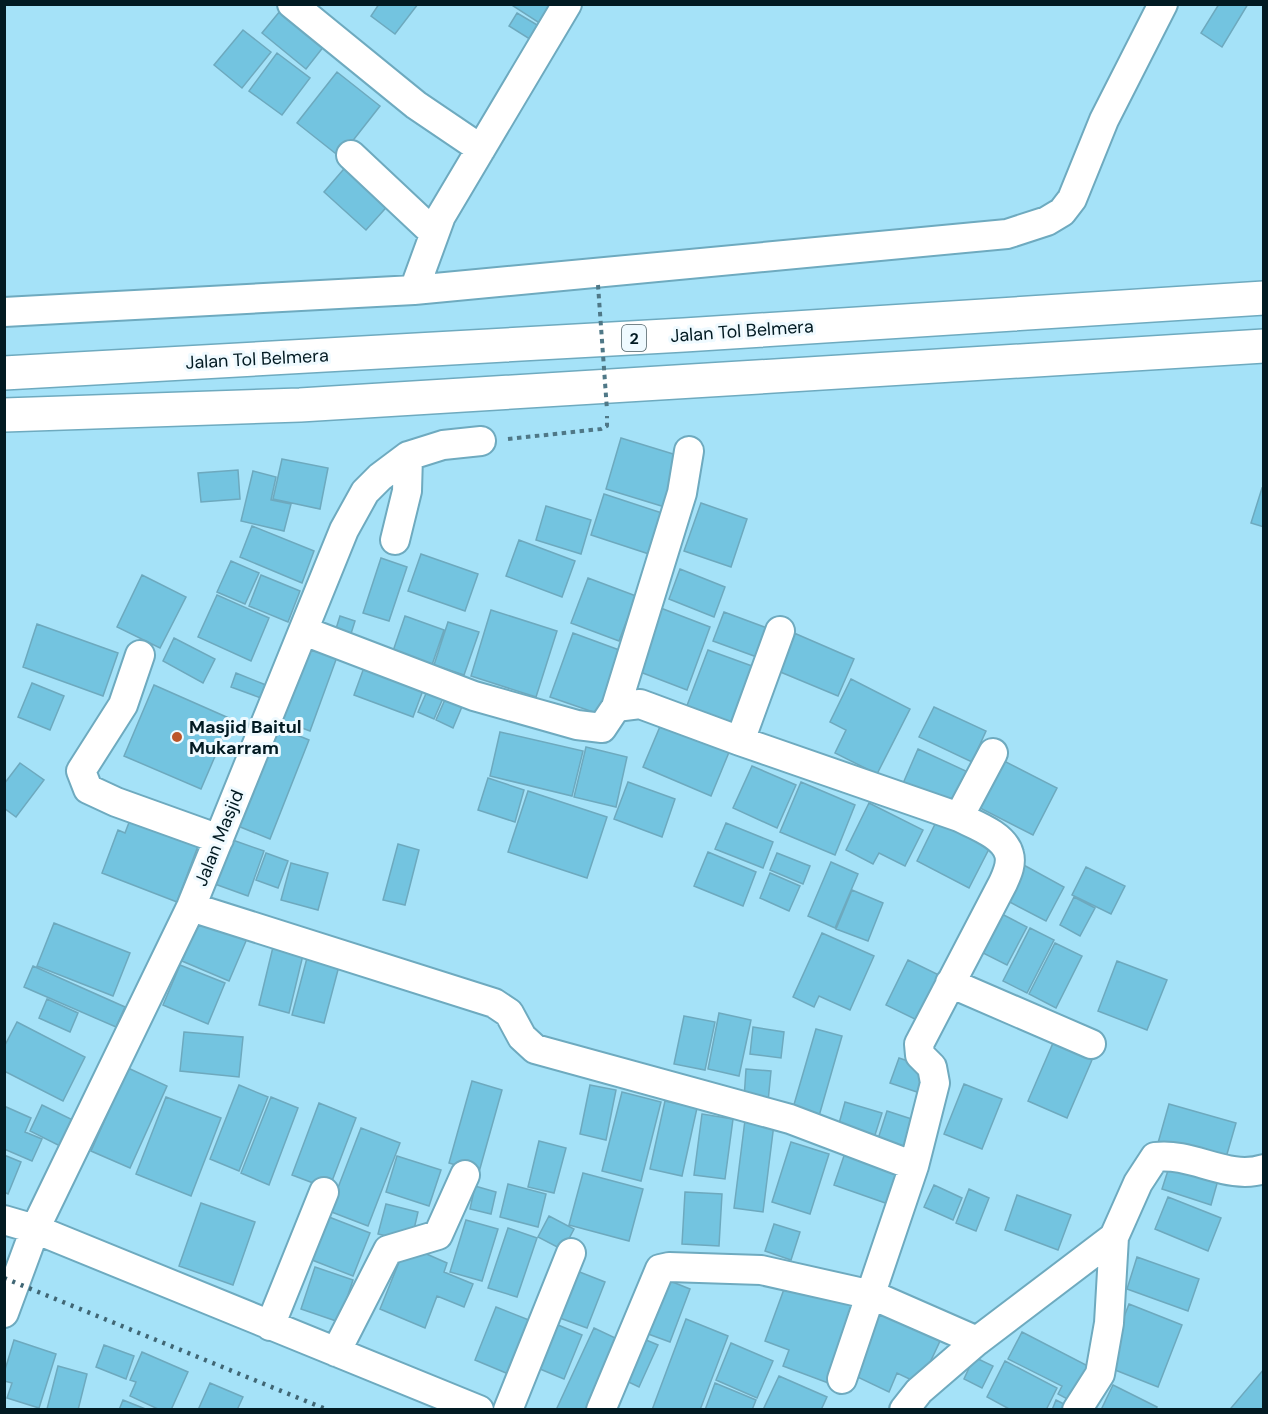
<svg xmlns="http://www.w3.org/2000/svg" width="1268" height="1414" viewBox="0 0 1268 1414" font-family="'DM Sans',sans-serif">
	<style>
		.building { fill: #73c4e0; stroke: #6da9be; stroke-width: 1.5 }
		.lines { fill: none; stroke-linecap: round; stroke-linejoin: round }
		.street-casing { stroke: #6eaabf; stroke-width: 32 }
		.highway-casing { stroke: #6eaabf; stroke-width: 36 }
		.path { stroke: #4f7887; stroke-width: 4; stroke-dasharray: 4.5 4.5; stroke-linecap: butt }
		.street { stroke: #fff; stroke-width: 28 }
		.highway { stroke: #fff; stroke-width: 33 }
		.rail { stroke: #406674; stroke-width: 4.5; stroke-dasharray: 3 6; stroke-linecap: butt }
		.path-bridge { stroke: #4f7887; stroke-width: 4; stroke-dasharray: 4.5 4.5; stroke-linecap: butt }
		.poi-dot { fill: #bc562a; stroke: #effaff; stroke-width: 2 }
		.labels { text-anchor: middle; stroke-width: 6; stroke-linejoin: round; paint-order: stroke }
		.shield { fill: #effaff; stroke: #495d64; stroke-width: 1.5 }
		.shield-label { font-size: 16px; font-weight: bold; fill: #021a22 }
		.street-label { font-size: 18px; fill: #021a22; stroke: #effaff }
		.poi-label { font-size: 18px; font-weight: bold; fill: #021a22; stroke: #effaff; text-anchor: start }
	</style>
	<rect width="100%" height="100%" fill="#a5e2f8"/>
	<path class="building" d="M379 4H418L395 34 371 16Z
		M510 4H557L544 26Z
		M1219 4H1248L1222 47 1201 33Z
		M285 5 328 41 306 69 262 33Z
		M517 13 544 29 536 43 509 26Z
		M243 30 271 52 242 88 214 65Z
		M277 53 310 78 282 115 249 91Z
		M337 72 380 106 340 157 297 123Z
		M349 163 392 201 366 230 324 192Z
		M621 438 683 457 668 508 606 489Z
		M282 459 328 468 320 509 273 499Z
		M238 470 240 499 201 502 198 473Z
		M253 471 276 477 271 500 291 504 284 531 241 521Z
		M1262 488 1264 489V527L1251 523Z
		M604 494 668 515 655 556 591 535Z
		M701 503 747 519 731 567 684 551Z
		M546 506 591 520 581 554 536 540Z
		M252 526 314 551 302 583 240 557Z
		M519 540 575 561 562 597 506 576Z
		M421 554 478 574 465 611 408 591Z
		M381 558 407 567 389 621 363 613Z
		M231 561 259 573 245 604 217 592Z
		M680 569 725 587 714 617 669 599Z
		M142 575 186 597 160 648 117 627Z
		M261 575 300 591 288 622 249 606Z
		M588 578 636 596 619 641 571 623Z
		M217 595 269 618 251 661 198 637Z
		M658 607 710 627 687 690 635 670Z
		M491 610 557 631 536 697 471 676Z
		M724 612 775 631 765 660 713 641Z
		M340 616 355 621 349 640 334 635Z
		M405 616 444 630 432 665 393 651Z
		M448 622 479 632 464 675 434 665Z
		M37 624 118 653 103 696 23 667Z
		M573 633 622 651 599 714 550 697Z
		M794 633 854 659 838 696 778 671Z
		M174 638 215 659 203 683 163 661Z
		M302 644 337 657 310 731 275 718Z
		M708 650 763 670 738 737 683 716Z
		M366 662 425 685 413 717 354 695Z
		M236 673 266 685 261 698 231 687Z
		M851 679 910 709 877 774 835 753 846 730 830 722Z
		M431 682 447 689 434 719 418 712Z
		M32 683 64 696 50 730 18 717Z
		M154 685 231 719 201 789 124 756Z
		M447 695 464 702 453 728 436 720Z
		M934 707 986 731 972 762 919 737Z
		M664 717 732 745 711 796 643 767Z
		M272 725 309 740 270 839 233 824Z
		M500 732 583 751 572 796 490 776Z
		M586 747 627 757 616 807 574 797Z
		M918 749 968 772 951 809 901 788Z
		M1004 761 1057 788 1033 835 980 808Z
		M20 763 44 780 16 817 4 808V784Z
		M752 766 796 785 777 828 733 808Z
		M488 778 524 790 515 822 478 810Z
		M628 782 675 799 662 837 614 819Z
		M801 782 855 805 835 855 780 832Z
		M528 791 607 817 587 878 508 852Z
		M869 803 923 830 905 866 879 853 873 864 846 850Z
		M133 812 201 838 177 902 102 873 118 830 125 833Z
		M938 818 991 845 969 888 917 861Z
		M726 823 773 842 763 868 715 849Z
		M227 838 264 851 248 896 212 883Z
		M398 844 419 850 405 905 383 900Z
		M708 852 756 872 743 906 694 886Z
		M266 853 288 861 278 888 256 880Z
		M777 853 810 866 803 884 770 870Z
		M831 862 858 874 835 928 808 916Z
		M291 863 328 873 318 910 281 900Z
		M1020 863 1064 887 1046 921 1002 898Z
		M1086 867 1125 886 1111 914 1072 895Z
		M770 873 800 886 789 911 760 898Z
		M852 890 883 903 868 941 836 929Z
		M1074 897 1095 908 1080 936 1060 925Z
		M998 912 1027 927 1007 965 979 951Z
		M202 913 249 934 229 981 182 961Z
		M54 923 130 953 113 996 37 966Z
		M1030 928 1054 940 1027 993 1003 981Z
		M822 933 874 956 850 1010 819 996 814 1007 793 997Z
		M1055 943 1082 956 1056 1008 1029 994Z
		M273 947 303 955 289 1013 259 1005Z
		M307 958 339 966 324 1023 292 1015Z
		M908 960 941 976 919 1021 886 1005Z
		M1117 961 1167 980 1147 1030 1098 1011Z
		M180 965 225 983 208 1024 163 1005Z
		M33 966 125 1007 116 1027 24 987Z
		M47 999 78 1013 70 1032 39 1018Z
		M719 1013 751 1020 739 1076 708 1069Z
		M684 1016 715 1022 705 1070 674 1064Z
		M17 1022 85 1057 63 1101 4 1071V1047Z
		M753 1027 784 1032 781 1058 750 1054Z
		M816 1029 842 1036 819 1116 793 1108Z
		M184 1032 243 1037 239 1077 180 1071Z
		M1053 1043 1092 1060 1067 1118 1028 1101Z
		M899 1058 932 1069 923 1094 890 1083Z
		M128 1068 167 1086 130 1168 91 1151Z
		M746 1069 771 1071 768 1102 744 1099Z
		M472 1081 502 1090 479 1172 449 1163Z
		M964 1084 1002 1099 982 1149 944 1134Z
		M239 1085 268 1097 239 1171 210 1159Z
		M590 1085 616 1090 606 1140 580 1134Z
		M622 1092 661 1102 641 1181 602 1171Z
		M166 1097 221 1118 191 1196 136 1174Z
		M271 1097 298 1108 269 1185 241 1173Z
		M665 1101 697 1108 682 1176 650 1169Z
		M845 1102 882 1113 874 1138 838 1127Z
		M319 1103 356 1118 329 1189 292 1175Z
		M1169 1104 1236 1123 1225 1161 1158 1143Z
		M42 1105 79 1123 66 1149 30 1131Z
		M4 1106 31 1118 25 1132 42 1139 32 1161 4 1149Z
		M887 1111 924 1123 914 1151 878 1139Z
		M702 1114 733 1119 725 1179 694 1175Z
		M745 1120 774 1124 763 1212 734 1208Z
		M361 1128 400 1143 368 1226 329 1211Z
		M539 1141 566 1148 554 1193 528 1187Z
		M791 1142 829 1154 810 1214 772 1202Z
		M846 1150 903 1169 891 1205 834 1185Z
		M4 1155 21 1162 8 1194 4 1192Z
		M397 1156 441 1170 429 1206 386 1192Z
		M1172 1158 1220 1173 1211 1205 1162 1189Z
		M583 1173 643 1189 629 1241 569 1225Z
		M508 1184 546 1194 538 1227 500 1217Z
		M934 1185 962 1198 953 1220 924 1207Z
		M475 1186 496 1192 491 1214 470 1209Z
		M969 1189 989 1198 976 1231 956 1223Z
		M685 1192 722 1194 719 1246 682 1244Z
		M1017 1195 1071 1215 1058 1250 1005 1230Z
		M1168 1197 1221 1218 1208 1251 1155 1229Z
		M201 1203 255 1222 233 1285 179 1266Z
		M386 1204 418 1212 411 1242 378 1234Z
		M549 1216 574 1229 563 1250 538 1237Z
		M329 1217 370 1233 353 1276 312 1260Z
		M466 1220 498 1229 482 1281 450 1272Z
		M774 1224 800 1232 791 1260 765 1251Z
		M508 1228 537 1238 517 1297 488 1288Z
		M406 1245 447 1263 444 1272 473 1284 464 1307 437 1296 425 1328 380 1309Z
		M1137 1257 1199 1279 1188 1311 1127 1289Z
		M315 1267 353 1280 339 1322 301 1309Z
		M567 1267 605 1282 587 1328 549 1314Z
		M660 1277 690 1289 670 1342 640 1331Z
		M787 1281 859 1307 831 1384 783 1366 789 1350 765 1341Z
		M1129 1304 1182 1325 1158 1387 1105 1366Z
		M496 1307 539 1324 518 1378 475 1360Z
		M877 1312 940 1341 920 1384 897 1373 889 1392 849 1373Z
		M686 1319 728 1336 700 1410H652Z
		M546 1320 582 1335 564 1379 528 1364Z
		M594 1328 626 1343 596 1410H560L557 1408Z
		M1022 1332 1088 1366 1071 1401 1058 1394 1062 1386 1008 1359Z
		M639 1337 658 1345 639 1387 620 1378Z
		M14 1340 56 1354 39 1408 7 1398 12 1383 4 1381V1373Z
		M731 1343 773 1361 757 1398 716 1380Z
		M104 1345 134 1356 126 1379 96 1367Z
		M142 1352 188 1372 171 1410H160L130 1396 136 1382 130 1380Z
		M974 1357 993 1366 982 1388 964 1379Z
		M1005 1361 1057 1388 1046 1410H1011L987 1397Z
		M58 1366 87 1374 78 1410 47 1409Z
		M1264 1369V1410H1232L1231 1408Z
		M779 1376 827 1397 821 1410H763Z
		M210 1383 243 1397 237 1410H198Z
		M715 1383 756 1400 752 1410H705Z
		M1113 1385 1157 1407 1156 1410H1101Z
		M123 1400 148 1410H119Z
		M1056 1400 1072 1408 1071 1410H1052Z"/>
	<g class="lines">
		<defs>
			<path id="street" d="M292 4 416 105 481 149
				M351 155 434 233
				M414 290 441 216 567 4
				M4 312 414 290 1007 234 1047 221 1062 212 1072 199 1104 120 1163 4
				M395 540 407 491 408 456
				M304 631 474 696 577 725 602 728 616 707 682 493 689 451
				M140 655 123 705 81 771 88 789 116 802 219 839
				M616 707 640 704 740 741 959 817C975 825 1004 835 1009 854 1012 864 1007 874 1003 883L919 1044 920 1055 932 1067 935 1083 914 1166 842 1379
				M740 741 780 631
				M959 817 993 753
				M191 907 494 1003 509 1013 522 1037 535 1049 790 1119 914 1166
				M950 983 1091 1044
				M4 1220 35 1229 479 1410
				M4 1313 35 1229 191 907 344 530 365 492 380 477 408 456 443 445 481 441
				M270 1326 324 1192
				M336 1352 388 1250 438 1235 465 1175
				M508 1410 571 1253
				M601 1410 660 1269 669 1267 761 1270 872 1295 977 1341
				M904 1410 919 1391 977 1341 1114 1237 1138 1183 1155 1157C1193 1152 1227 1181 1264 1169
				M1077 1410 1100 1374 1109 1323 1114 1237"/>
			<path id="highway" d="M4 373 684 335 1264 298
				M4 415 300 405 1264 346"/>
		</defs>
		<use href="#street" class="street-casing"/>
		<use href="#highway" class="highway-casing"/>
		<path class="path" d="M508 439 601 429 607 426V416"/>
		<use href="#street" class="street"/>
		<use href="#highway" class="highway"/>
		<path class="rail" d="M4 1278 328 1410"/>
		<path class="path-bridge" d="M598 285 607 410"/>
	</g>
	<circle class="poi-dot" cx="177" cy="737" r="6"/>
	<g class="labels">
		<rect class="shield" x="622" y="325" width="24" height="26" rx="4.5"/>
		<g class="shield-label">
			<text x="634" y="344">2</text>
		</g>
		<g class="street-label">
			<text transform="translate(742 331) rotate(-4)" y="6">Jalan Tol Belmera</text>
			<text transform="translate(257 359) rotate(-3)" y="6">Jalan Tol Belmera</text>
			<text transform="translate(219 838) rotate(-68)" y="6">Jalan Masjid</text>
		</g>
		<g class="poi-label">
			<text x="189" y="733">Masjid Baitul<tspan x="189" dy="21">Mukarram</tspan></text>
		</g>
	</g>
	<rect width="1268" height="1414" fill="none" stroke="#021a22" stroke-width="12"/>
</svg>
